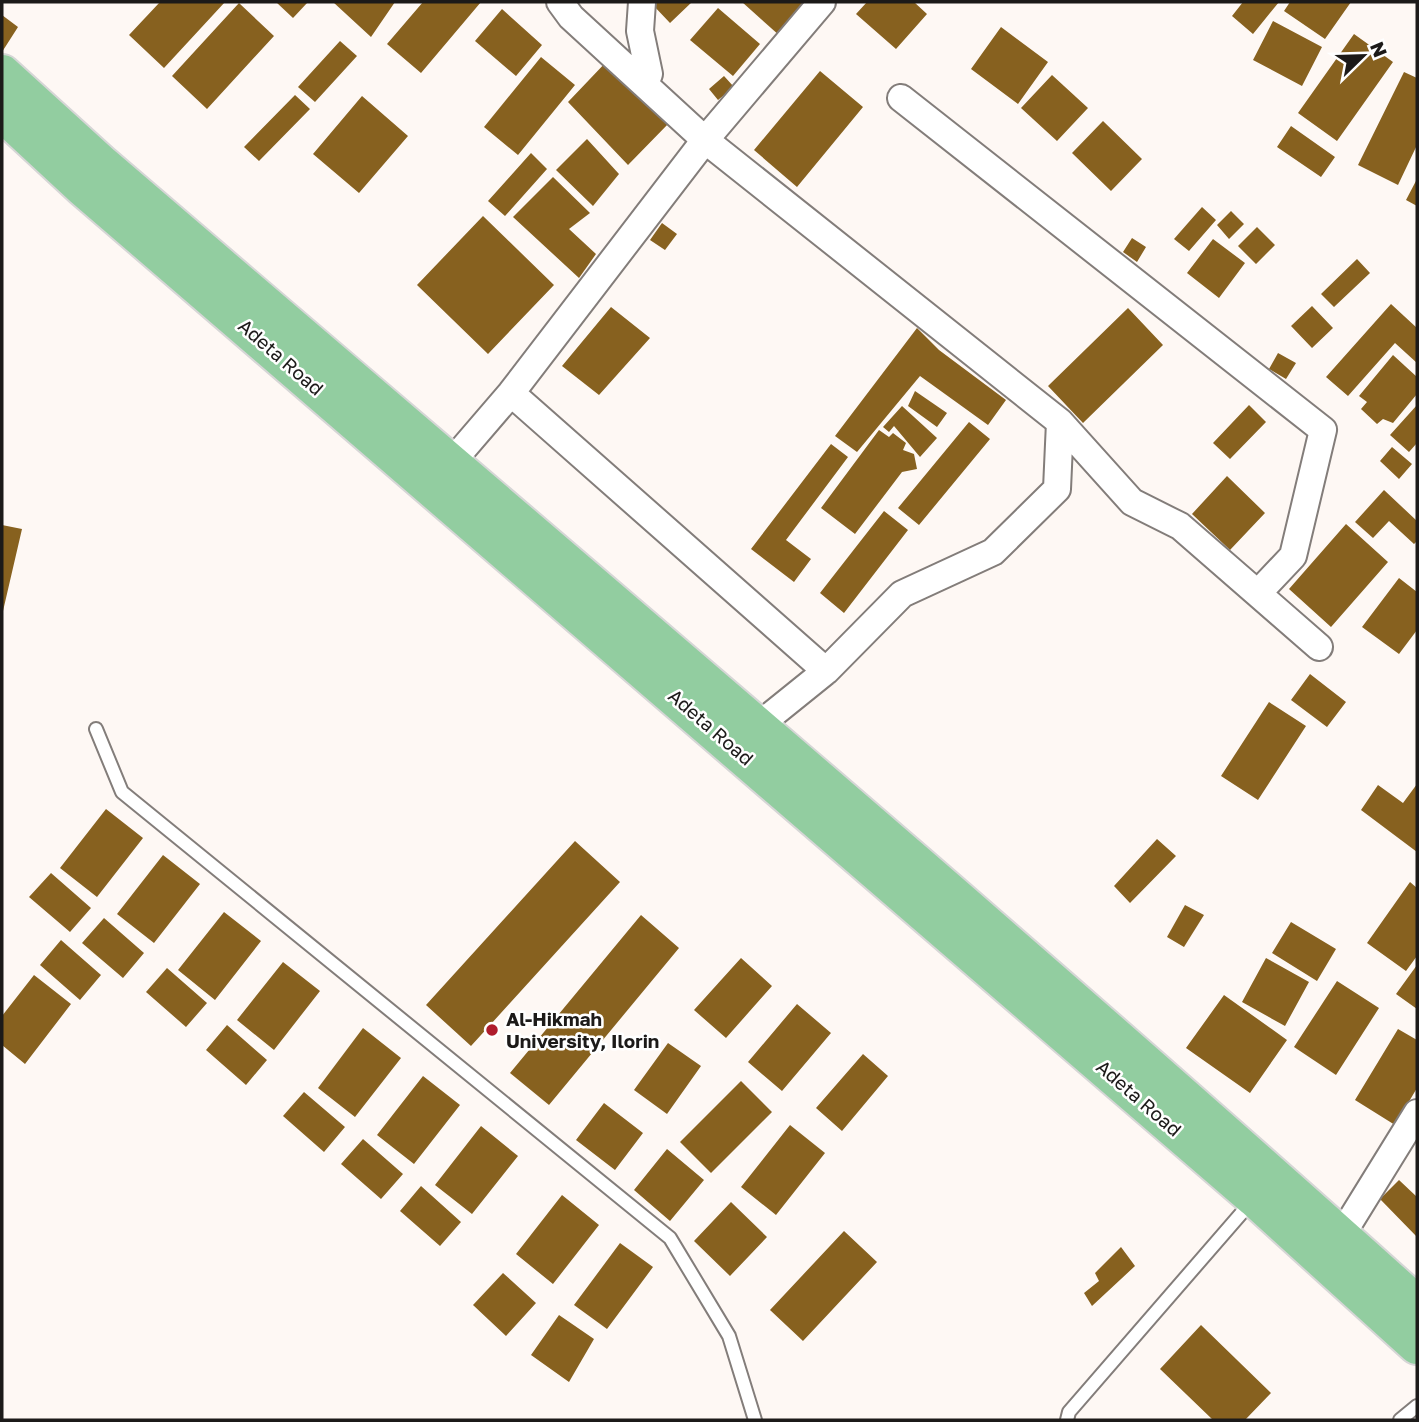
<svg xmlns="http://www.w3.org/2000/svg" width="1419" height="1422" viewBox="0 0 1419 1422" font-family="'Golos Text',sans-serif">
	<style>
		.building { fill: #87611f }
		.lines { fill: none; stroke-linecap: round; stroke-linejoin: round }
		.lane-casing { stroke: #837d7a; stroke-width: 16 }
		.street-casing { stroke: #837d7a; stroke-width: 30 }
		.primary-casing { stroke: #d6d6d6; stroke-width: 42 }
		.lane { stroke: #fff; stroke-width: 12 }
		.street { stroke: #fff; stroke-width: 26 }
		.primary { stroke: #92cda0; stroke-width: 38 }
		.poi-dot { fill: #af1c2c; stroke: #fff; stroke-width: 2.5 }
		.labels { text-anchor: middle; stroke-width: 5; stroke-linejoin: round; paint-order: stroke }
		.street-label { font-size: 19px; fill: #1c1a19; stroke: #fff }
		.poi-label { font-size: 19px; font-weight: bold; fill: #1c1a19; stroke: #fff; text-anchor: start }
	</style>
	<rect width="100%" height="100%" fill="#fef8f4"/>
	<path class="building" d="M160 2H225L164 68 129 35Z
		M276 2H308L293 18Z
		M333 2H395L371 37Z
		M423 2H481L421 73 387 44Z
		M655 2H692L670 23 652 4Z
		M742 2H802L807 6 780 36Z
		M867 2H914L927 14 896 49 856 14Z
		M1243 2H1279L1253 34 1232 16Z
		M1290 2H1351L1325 39 1284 11Z
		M239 3 274 36 207 109 172 76Z
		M718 8 760 44 733 76 690 40Z
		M502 9 542 45 516 76 475 41Z
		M2 15 18 27 2 52Z
		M1273 21 1322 47 1302 86 1253 60Z
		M1001 27 1048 62 1018 104 971 69Z
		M1354 34 1393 62 1337 141 1298 113Z
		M340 41 357 56 315 102 298 87Z
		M541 57 575 85 518 155 484 127Z
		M609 59 670 122 628 165 568 102Z
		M820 71 863 107 797 187 754 150Z
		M1404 72 1417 78V145L1398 185 1358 165Z
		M1052 75 1088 108 1057 141 1021 108Z
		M724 76 734 87 718 100 709 89Z
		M295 95 310 109 259 161 244 147Z
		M362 96 408 136 359 193 313 154Z
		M1103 121 1142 159 1111 191 1072 153Z
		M1291 126 1335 157 1321 177 1277 147Z
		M587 139 619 174 593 206 556 170Z
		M531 153 547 169 505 216 488 201Z
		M553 177 590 213 569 229 596 254 579 278 513 217Z
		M1417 179V206L1406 200Z
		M1202 207 1216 220 1189 251 1174 239Z
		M1231 211 1244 224 1229 239 1217 225Z
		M483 216 554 285 488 354 417 285Z
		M662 223 677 234 665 250 650 240Z
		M1257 227 1275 245 1256 264 1238 246Z
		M1132 238 1146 247 1137 262 1123 252Z
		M1213 239 1245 263 1219 298 1187 273Z
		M1357 259 1370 273 1334 307 1321 294Z
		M1391 304 1417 328V363L1395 343 1348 396 1326 377Z
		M1312 306 1333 328 1312 348 1291 326Z
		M611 307 650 338 599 395 562 366Z
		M1128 308 1163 345 1083 423 1048 386Z
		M917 328 939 350 1006 400 988 425 920 376 857 452 835 436Z
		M1278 353 1296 363 1286 379 1269 369Z
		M1393 355 1417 377V394L1393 423 1383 419 1377 424 1361 409 1367 402 1359 396Z
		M915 391 947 413 937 427 908 406Z
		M1249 405 1266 422 1230 459 1213 443Z
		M1417 405V443L1409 452 1390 435Z
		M902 406 937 438 920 457 894 426 889 432 883 427Z
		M969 422 990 439 919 525 898 508Z
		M879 430 889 437 893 433 906 443 903 450 914 454 917 469 902 472 855 534 821 508Z
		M831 444 848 457 786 540 811 559 794 582 751 549Z
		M1392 447 1412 464 1399 479 1380 461Z
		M1227 476 1265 513 1230 550 1192 514Z
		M1384 490 1417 521V541L1414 544 1389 521 1373 538 1355 522Z
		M884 511 908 530 844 613 820 593Z
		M1346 524 1388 562 1331 627 1289 589Z
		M2 525 22 529 3 611H2Z
		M1399 578 1417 592V630L1399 654 1362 627Z
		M1310 674 1346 702 1327 727 1291 700Z
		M1269 702 1306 726 1258 800 1221 776Z
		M1417 784V852L1361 810 1378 785 1403 803Z
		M106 809 143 838 97 897 60 868Z
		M1157 839 1176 856 1130 903 1114 886Z
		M575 841 620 882 471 1046 426 1005Z
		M163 855 200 884 154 943 117 914Z
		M51 873 91 908 70 932 29 897Z
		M1410 882 1417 888V956L1406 971 1367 943Z
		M1185 905 1204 915 1184 947 1167 937Z
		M224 912 261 941 215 1000 178 970Z
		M641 915 679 948 549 1105 510 1073Z
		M104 918 144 953 123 978 82 943Z
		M1291 922 1336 949 1317 981 1272 953Z
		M61 940 101 975 80 1000 40 965Z
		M741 958 772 986 726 1038 694 1010Z
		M1266 958 1309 982 1285 1026 1242 1002Z
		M283 962 320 991 274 1050 237 1020Z
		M1417 965V1009L1396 994Z
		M167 968 207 1003 186 1027 146 992Z
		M34 975 71 1004 25 1064 2 1045V1016Z
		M1337 981 1379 1008 1336 1075 1294 1047Z
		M1224 995 1287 1040 1250 1093 1186 1048Z
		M797 1004 831 1033 782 1091 748 1062Z
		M227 1025 267 1060 246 1085 206 1050Z
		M363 1028 401 1058 355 1117 318 1088Z
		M1398 1029 1417 1040V1088L1395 1125 1355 1100Z
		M668 1043 701 1066 667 1114 634 1090Z
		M863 1054 888 1076 842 1131 816 1108Z
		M423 1076 460 1105 414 1164 377 1135Z
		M741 1081 772 1112 711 1173 680 1142Z
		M304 1092 345 1127 324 1152 283 1116Z
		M604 1103 643 1133 615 1170 576 1140Z
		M790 1125 825 1153 776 1215 741 1187Z
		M481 1126 518 1156 472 1214 435 1185Z
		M363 1139 403 1174 381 1199 341 1164Z
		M667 1149 704 1180 670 1221 634 1190Z
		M1399 1180 1417 1197V1237L1380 1199Z
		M421 1186 461 1222 440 1246 400 1211Z
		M562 1195 599 1225 553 1284 516 1254Z
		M731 1202 767 1237 730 1276 694 1241Z
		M844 1231 877 1262 803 1341 770 1310Z
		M620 1243 653 1267 607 1329 574 1305Z
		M1121 1247 1135 1266 1092 1306 1084 1293 1099 1281 1095 1273Z
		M503 1273 536 1303 506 1336 473 1305Z
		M559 1315 594 1339 569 1382 531 1355Z
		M1201 1325 1271 1393 1245 1420H1213L1160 1369Z"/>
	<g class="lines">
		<defs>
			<path id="lane" d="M96 729 122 792 670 1238 729 1336 755 1420
				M1067 1420 1069 1412 1252 1201
				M1400 1420 1417 1406"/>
			<path id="street" d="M560 2 571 17 705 140 1060 422
				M642 2 640 31 649 74 645 84
				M901 98 1323 430 1293 556 1258 593
				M511 393 826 671
				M450 464 511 393 705 140 822 2
				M759 725 826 671 902 594 993 552 1057 489 1060 422 1132 502 1180 526 1319 647
				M1341 1236 1417 1113"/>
			<path id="primary" d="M2 74 102 165C542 543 986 917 1417 1305
				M2 112 83 187 1255 1198 1417 1345"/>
		</defs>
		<use href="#lane" class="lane-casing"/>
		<use href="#street" class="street-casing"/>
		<use href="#primary" class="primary-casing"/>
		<use href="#lane" class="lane"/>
		<use href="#street" class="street"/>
		<use href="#primary" class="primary"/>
	</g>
	<circle class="poi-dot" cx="492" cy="1030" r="7"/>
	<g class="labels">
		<g class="street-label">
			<text transform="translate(281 357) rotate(41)" y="7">Adeta Road</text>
			<text transform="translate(711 727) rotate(41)" y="7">Adeta Road</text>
			<text transform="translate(1139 1098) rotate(41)" y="7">Adeta Road</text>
		</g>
		<g class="poi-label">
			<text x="506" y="1026">Al-Hikmah<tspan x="506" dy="22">University, Ilorin</tspan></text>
		</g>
	</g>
	<rect width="1419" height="1422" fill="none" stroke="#1c1a19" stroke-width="7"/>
	<g transform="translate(1363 56) rotate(67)" stroke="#ffffff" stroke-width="5" paint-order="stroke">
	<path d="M0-5L12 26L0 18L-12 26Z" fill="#1c1a19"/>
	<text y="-10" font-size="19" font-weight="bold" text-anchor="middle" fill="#1c1a19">N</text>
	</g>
</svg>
